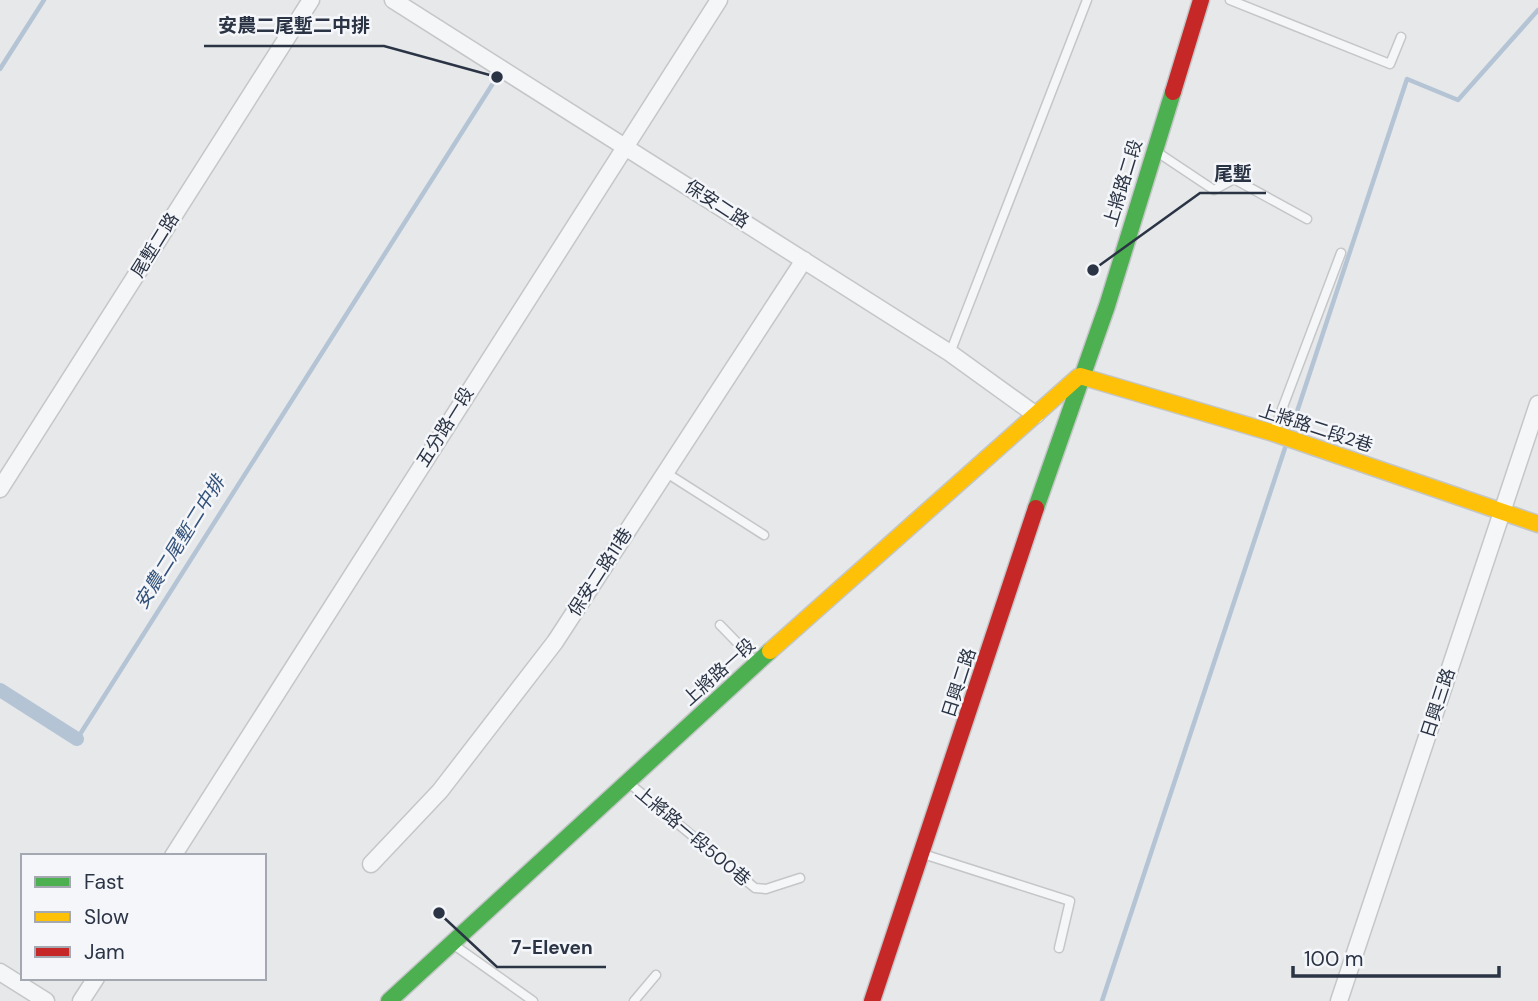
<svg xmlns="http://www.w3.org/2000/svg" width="1538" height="1001" viewBox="0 0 1538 1001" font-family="'DM Sans','Noto Sans TC',sans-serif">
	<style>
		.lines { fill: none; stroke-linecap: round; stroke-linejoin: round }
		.stream { stroke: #b4c4d5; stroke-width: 4.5 }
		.canal { stroke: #b4c4d5; stroke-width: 14 }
		.lane-casing { stroke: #c4c6c8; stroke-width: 11 }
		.street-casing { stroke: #c4c6c8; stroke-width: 19 }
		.fast-casing { stroke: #c4c6c8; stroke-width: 19 }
		.slow-casing { stroke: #c4c6c8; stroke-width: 19 }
		.jam-casing { stroke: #c4c6c8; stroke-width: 19 }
		.lane { stroke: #f5f6f7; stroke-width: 8 }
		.street { stroke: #f5f6f7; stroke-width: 16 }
		.fast { stroke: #4caf50; stroke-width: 16 }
		.slow { stroke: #ffc107; stroke-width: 16 }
		.jam { stroke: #c62828; stroke-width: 16 }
		.labels { text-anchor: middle; stroke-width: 5; stroke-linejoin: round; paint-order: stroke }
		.street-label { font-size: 18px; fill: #2b3445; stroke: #f4f6f9 }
		.water-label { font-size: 19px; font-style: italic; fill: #34527a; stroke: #f4f6f9 }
		.leader { fill: none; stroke: #2b3445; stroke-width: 2.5 }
		.callout-dot { fill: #2b3445; stroke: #f4f6f9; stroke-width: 2.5 }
		.callout-label { font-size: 19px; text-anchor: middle; font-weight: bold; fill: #2b3445; stroke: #f4f6f9; stroke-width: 5; stroke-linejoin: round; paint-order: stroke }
	</style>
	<rect width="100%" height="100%" fill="#e6e8ea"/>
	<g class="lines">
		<path class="stream" d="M0 69 44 0
			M1290 433 1407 79 1458 100 1538 10
			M77 739 497 77
			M1102 1001 1286 445"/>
		<path class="canal" d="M0 690 77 739"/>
		<defs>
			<path id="lane" d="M1230 0 1390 64 1401 37
				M1157 152 1214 190 1234 179 1307 219
				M950 353 1087 0
				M1273 433 1341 253
				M665 472 764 535
				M720 625 757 663
				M629 783 755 888 766 889 800 878
				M923 854 1070 901 1059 948
				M454 945 533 1001
				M634 1001 656 975"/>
			<path id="street" d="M393 0 950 353 1036 415
				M0 489 311 0
				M173 856 719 0
				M371 864 440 791 555 642 804 260
				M0 972 46 1001
				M81 1001 96 978
				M1339 1001 1538 404"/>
			<path id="fast" d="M1036 508 1107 306 1173 92
				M389 1001 770 651"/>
			<path id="slow" d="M1080 376 1273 433 1538 524
				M770 651 1078 377"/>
			<path id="jam" d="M1173 92 1201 0
				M872 1001 1036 508"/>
		</defs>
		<use href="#lane" class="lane-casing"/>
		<use href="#street" class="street-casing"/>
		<use href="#fast" class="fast-casing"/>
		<use href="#slow" class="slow-casing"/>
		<use href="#jam" class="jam-casing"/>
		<use href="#lane" class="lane"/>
		<use href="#street" class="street"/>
		<use href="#fast" class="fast"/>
		<use href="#slow" class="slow"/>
		<use href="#jam" class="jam"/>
	</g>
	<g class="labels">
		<g class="street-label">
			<text transform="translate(1123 183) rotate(-73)" y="6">上將路二段</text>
			<text transform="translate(717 204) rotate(33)" y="6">保安二路</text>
			<text transform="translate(155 245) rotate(-58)" y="6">尾塹二路</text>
			<text transform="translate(445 427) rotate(-58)" y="6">五分路一段</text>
			<text transform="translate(1316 428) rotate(18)" y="6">上將路二段2巷</text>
			<text transform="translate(600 572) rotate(-57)" y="6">保安二路11巷</text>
			<text transform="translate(719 672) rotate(-42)" y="6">上將路一段</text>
			<text transform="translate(959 683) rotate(-72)" y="6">日興二路</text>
			<text transform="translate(1438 703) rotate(-72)" y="6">日興三路</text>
			<text transform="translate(693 836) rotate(40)" y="6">上將路一段500巷</text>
		</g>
		<g class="water-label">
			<text transform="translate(179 542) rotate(-58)" y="7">安農二尾塹二中排</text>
		</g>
	</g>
	<path class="leader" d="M497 77L384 46H204M1093 270L1200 193H1266M439 913L497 967H606"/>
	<g class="callout-dot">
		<circle cx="497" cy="77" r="7"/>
		<circle cx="1093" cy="270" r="7"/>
		<circle cx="439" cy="913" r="7"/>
	</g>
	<g class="callout-label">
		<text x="294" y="32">安農二尾塹二中排</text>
		<text x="1233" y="180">尾塹</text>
		<text x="552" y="954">7-Eleven</text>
	</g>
	<rect x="21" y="854" width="245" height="126" fill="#f4f6f9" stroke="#a4a8b1" stroke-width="2"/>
	<rect x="35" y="877" width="35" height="10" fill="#4caf50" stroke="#a4a8b1" stroke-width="2"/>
	<text x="84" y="889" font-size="21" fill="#2b3445">Fast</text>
	<rect x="35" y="912" width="35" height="10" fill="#ffc107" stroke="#a4a8b1" stroke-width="2"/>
	<text x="84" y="924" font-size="21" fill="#2b3445">Slow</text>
	<rect x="35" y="947" width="35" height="10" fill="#c62828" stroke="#a4a8b1" stroke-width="2"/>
	<text x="84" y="959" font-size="21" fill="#2b3445">Jam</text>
	<path d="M1293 966v10h206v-10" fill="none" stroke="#2b3445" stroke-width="3.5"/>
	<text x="1304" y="966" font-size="21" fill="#2b3445" stroke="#f4f6f9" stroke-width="5" paint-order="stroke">100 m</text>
</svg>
